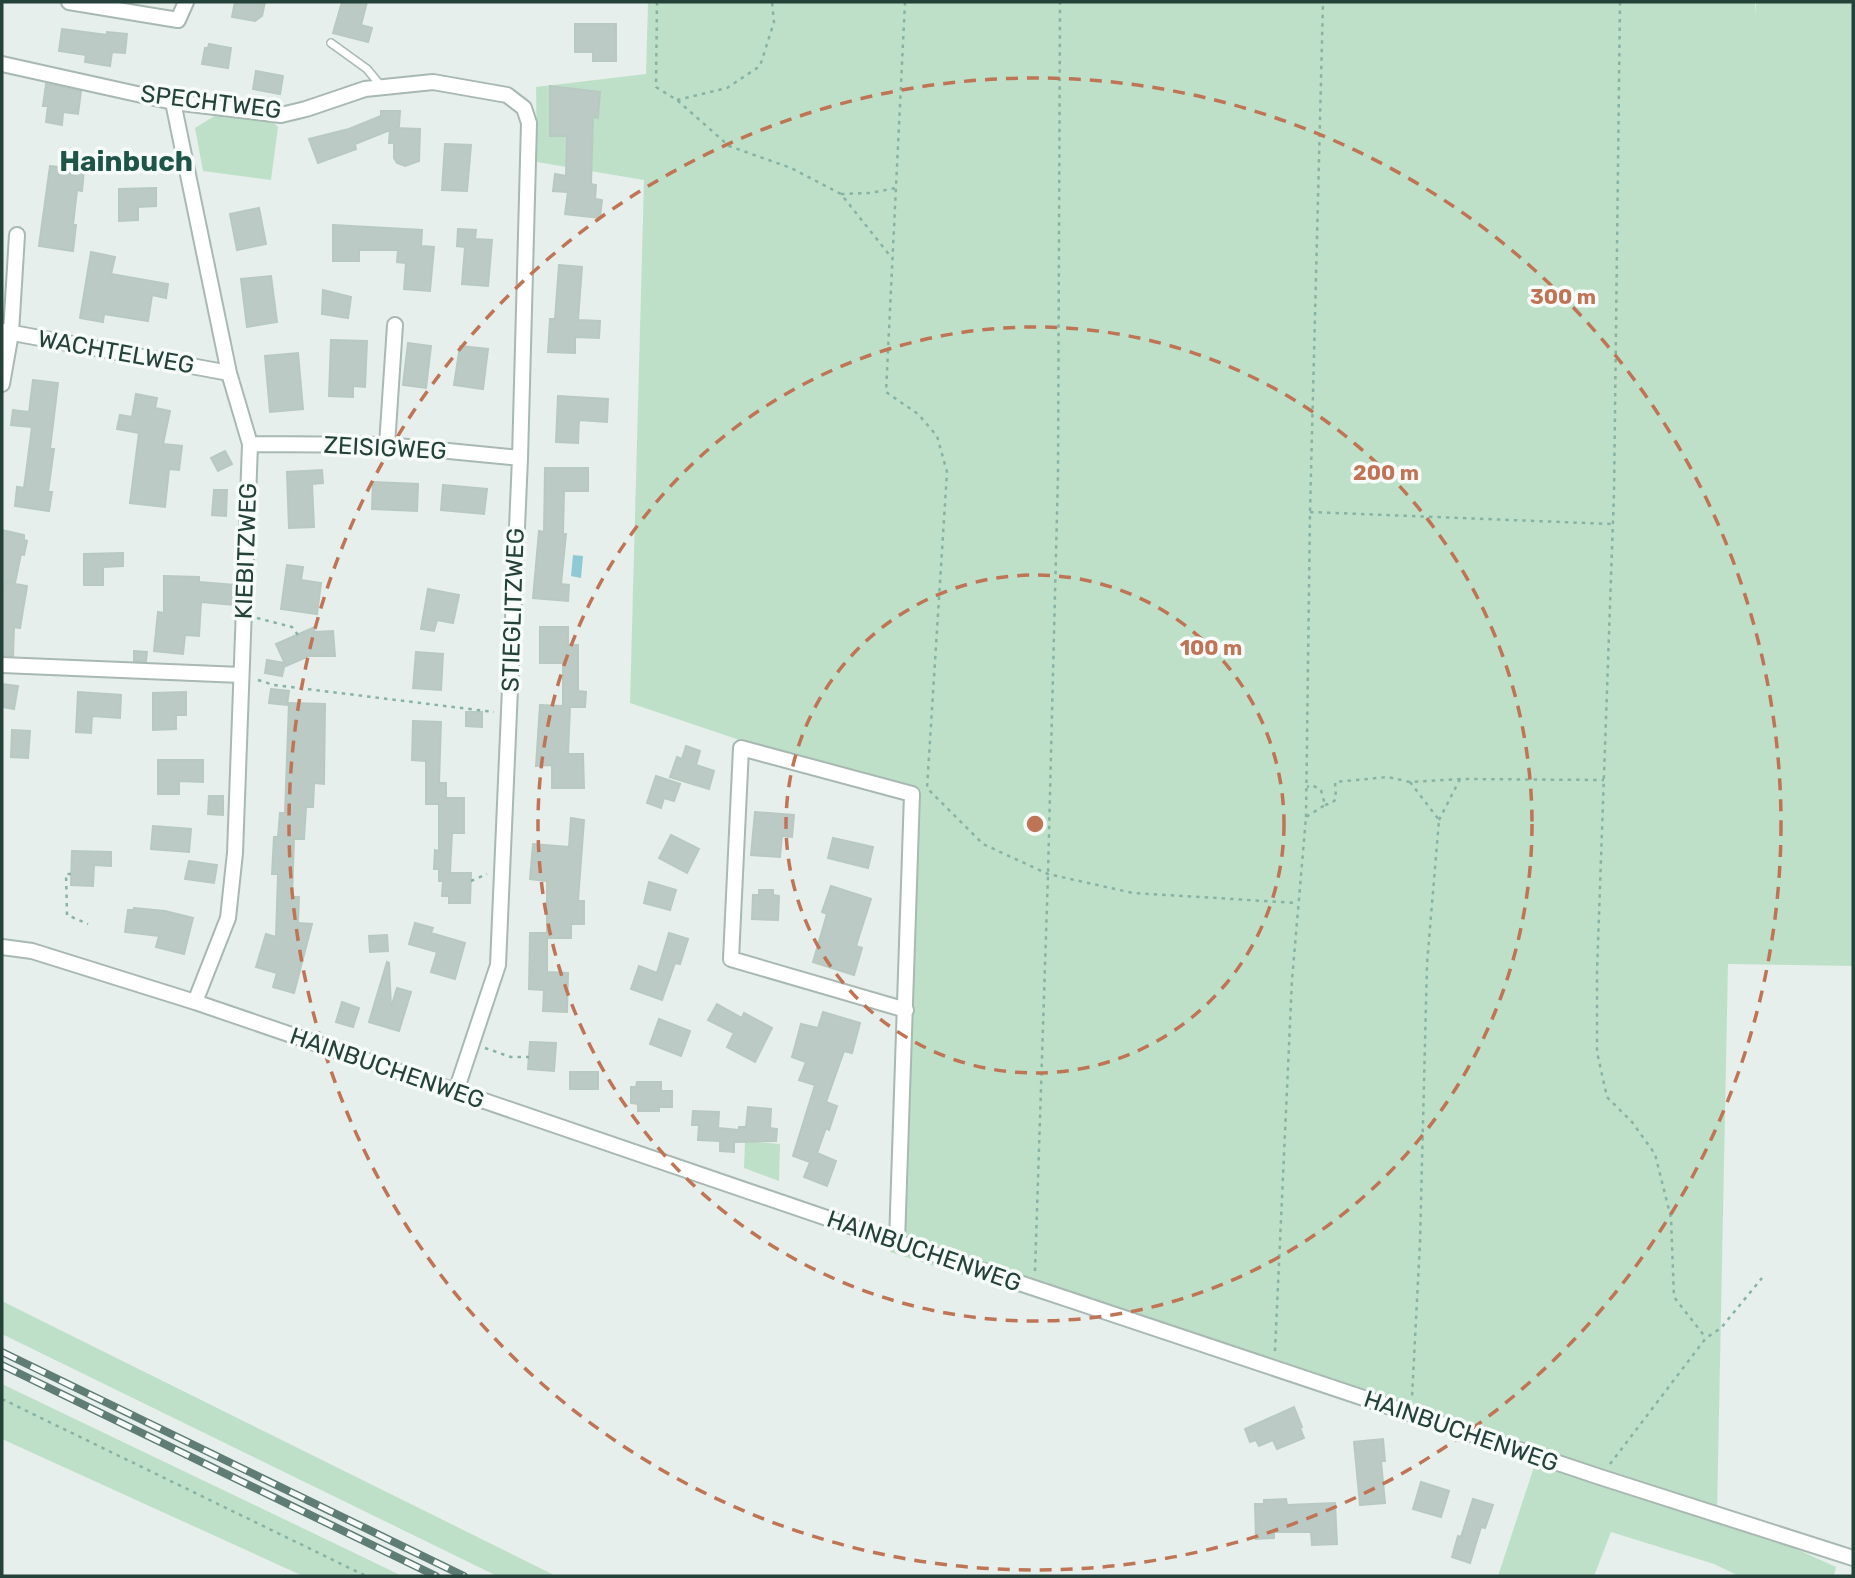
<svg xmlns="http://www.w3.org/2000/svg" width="1855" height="1578" viewBox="0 0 1855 1578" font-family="Rubik,sans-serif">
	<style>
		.green { fill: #bfe0c8 }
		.water { fill: #8ec9d4 }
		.building { fill: #bbcac4; stroke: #b8c9c2; stroke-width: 2 }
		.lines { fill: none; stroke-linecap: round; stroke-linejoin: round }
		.service-casing { stroke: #a8b8b2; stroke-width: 10 }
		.minor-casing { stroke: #a8b8b2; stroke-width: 18 }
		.path { stroke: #86b3a5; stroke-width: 2.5; stroke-dasharray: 3.5 5; stroke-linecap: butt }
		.service { stroke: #fff; stroke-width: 7 }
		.minor { stroke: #fff; stroke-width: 14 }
		.rail-casing { stroke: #5f7d75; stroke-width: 8 }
		.rail { stroke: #f7fbf9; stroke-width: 5; stroke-dasharray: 16; stroke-linecap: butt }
		.ring { fill: none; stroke: #c07456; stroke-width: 3.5; stroke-dasharray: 12 9 }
		.labels { text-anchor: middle; stroke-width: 7; stroke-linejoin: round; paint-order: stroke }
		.street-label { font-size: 24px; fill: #24423a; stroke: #f7fbf9 }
		.quarter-label { font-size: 28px; font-weight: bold; fill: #1f5548; stroke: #f7fbf9 }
		.centre { fill: #c07456; stroke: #f7fbf9; stroke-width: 3.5 }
		.ring-label { font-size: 21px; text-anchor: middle; font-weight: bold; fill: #c07456; stroke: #f7fbf9; stroke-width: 7; stroke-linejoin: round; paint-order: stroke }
	</style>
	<rect width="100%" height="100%" fill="#e6efeb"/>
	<path class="green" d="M648 2H1755L1756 14V2H1853V966L1728 964 1717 1513 1836 1567 1834 1576H1739L1714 1564 1611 1532 1594 1576H1498L1536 1461 1676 1501 890 1252 909 797 630 703 644 180 537 162 536 87 646 74Z
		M216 115 270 119 278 127 271 180 203 171 195 128Z
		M745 1141 780 1144 779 1181 744 1168Z
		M2 1301 42 1321 556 1576H497L2 1334Z
		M2 1384 365 1558 402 1576H303L2 1439Z"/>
	<path class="water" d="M573 555 583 556 581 578 571 576Z"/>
	<path class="building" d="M235 2H265L262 16 255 21 232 17Z
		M342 2H367L361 25 372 28 368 42 333 33Z
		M575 24H616V61H593V52H575Z
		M62 29 107 35V32L127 34 125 53 112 52 110 66 85 62 86 55 59 51Z
		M209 44 231 48 228 68 202 64 205 48H208Z
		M256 71 283 76 280 94 253 89Z
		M46 84 81 91 78 114 63 112 62 125 46 122 48 106H43Z
		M550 86 600 92 598 118 593 117 591 184 596 185 595 199 602 200 600 218 565 214 568 192 553 191 555 174 566 176 567 136H550Z
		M381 111H400L399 126 395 128 420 129 419 161 405 166 397 163 394 158V143H389L390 130 355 144 356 149 318 163 309 139 349 129 381 116Z
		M445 144 471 145 467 191 442 190Z
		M50 166 84 170 82 191 77 190 73 225H76L73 251 39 246Z
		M156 188V206L138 207V220L119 221V189Z
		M259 208 266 244 237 250 230 214Z
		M333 225 422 230 421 246 434 247 430 291 404 289 406 263 397 262 398 250H359V261H333Z
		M458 229 476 230 475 239 492 240 488 286 462 284 465 247 457 246Z
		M91 252 115 257 111 274 168 284 166 298 152 295 148 321 104 314 103 322 80 318Z
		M559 265 582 267 578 320 600 321 599 338 575 337V353L548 352 550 319H555Z
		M271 276 277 322 247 327 241 279Z
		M323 290 351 297 348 318 322 314Z
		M331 340 367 341 365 387 353 386V397L329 396Z
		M408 343 431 346 426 388 403 385Z
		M460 346 488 349 483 389 454 385Z
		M298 353 303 409 270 412 265 356Z
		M33 380 58 383 50 449H54L48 492H52L49 511 15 506 17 487 24 488 32 427 11 425 13 410 29 412Z
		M136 394 157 398 155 408 170 411 163 444 182 446 179 470 169 469 165 507 130 503 139 433 117 429 120 415 132 417Z
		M558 396 608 399 607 422 579 420 578 443 556 442Z
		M225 451 232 464 218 471 211 458Z
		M545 468H588V491H564L563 534H566L561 584 569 585 568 601 533 598 539 531 544 532Z
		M322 470 323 483 312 484 314 527 289 528 287 472Z
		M373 482 418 484 417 511 372 509Z
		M443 485 487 489 484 514 441 510Z
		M214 490H227L226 516 212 515Z
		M2 530 24 535V540L27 541 24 555 21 554 15 583 2 580Z
		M123 553V566L103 567V585H84V554Z
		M287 565 303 567 301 580 321 583 317 614 281 609Z
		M164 576 199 577V582L235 585 234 605 201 602 199 636 185 635 183 654 154 651 158 612 164 613Z
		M4 582 27 586 20 628 14 627 13 656 2 655V597Z
		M428 589 459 595 453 623 437 620 434 631 421 629Z
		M315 627 314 632 333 631 335 656H309L286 666 276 644Z
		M540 627H568V645H578V691L586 692 585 707H570L568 754H583L584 788H552V765L536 766 540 705 563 706V663H540Z
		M134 651 147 652 146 661H134Z
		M416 652 443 654 441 690 413 688Z
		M267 660 285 663 282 676 265 673Z
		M2 684 18 686 14 709 2 707Z
		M271 689 289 691 287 705 269 703Z
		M78 692 121 695 120 718 92 716 91 733 76 732Z
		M186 692V715H176V729L153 730V693Z
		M289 703 325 704 324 784 314 783 313 807H306L304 839H294L292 897H299L298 923 312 924 294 993 273 987 277 973 256 967 266 934 276 937 278 874H272L274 837H278L280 813H285Z
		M466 712H482V727L466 726Z
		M413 721 441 722 439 783H446V798H464V833H452L450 873H471L470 903H449V896H442L443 881H439V869H434L435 850 439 851V804H426V761L412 760Z
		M12 730 30 731 28 758 11 757Z
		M686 746 700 751 696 765 714 771 709 789 670 777 677 757 682 759Z
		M158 760H203V782L179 781V794H158Z
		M656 776 680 784 674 801 664 798 661 808 647 803Z
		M209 796H223V815L208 814Z
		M755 812 794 815 792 837 782 836 780 857 751 855Z
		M571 818 584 820 578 901H584V924H571V938H547V972L568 973 567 1012 543 1011 544 990 529 989 530 933H547V881L530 879 533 844 569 847Z
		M153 826 191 829 189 852 151 849Z
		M671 835 699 849 687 873 659 858Z
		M833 838 873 847 868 868 828 858Z
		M72 851 111 852V866L94 865 93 886 71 885Z
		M189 861 217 865 214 883 185 879Z
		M649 882 676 890 670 910 644 903Z
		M831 886 871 899 856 946 862 948 854 975 813 962 827 914 822 912Z
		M759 890H773V895L779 896 778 920 752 919 753 895H759Z
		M134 908 165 911 193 918 184 954 156 947 159 936 125 932 128 910H134Z
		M415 923 433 928 431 933 465 943 455 979 431 972 437 952 409 944Z
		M669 933 688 939 680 964 675 963 662 1000 631 989 639 966 657 973Z
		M387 935 388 951 370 952 369 936Z
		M387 962 389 963 391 1008 397 988 411 992 399 1031 369 1022Z
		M342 1002 359 1008 353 1027 336 1022Z
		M717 1004 742 1018 744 1013 772 1028 755 1062 727 1047 734 1033 708 1020Z
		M823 1012 860 1023 852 1053 844 1051 826 1102 837 1106 829 1130 826 1128 817 1153 836 1161 827 1186 804 1177 810 1162 793 1156 815 1085 799 1080 806 1062 792 1057 801 1024 818 1028Z
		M659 1019 690 1031 681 1056 650 1044Z
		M530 1042 556 1043 554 1071 528 1069Z
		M570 1072H598V1089H570Z
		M637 1082H661V1091H672V1107H659V1111H638V1104L631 1103V1087H636Z
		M748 1107 771 1109 770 1128 777 1129 776 1141 734 1142V1152L720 1151V1141L698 1140 699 1125H692L693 1111 719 1112 718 1128 739 1130V1127H746Z
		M1294 1407 1302 1427 1300 1428 1304 1438 1277 1449 1273 1440 1259 1446 1256 1440 1250 1442 1245 1429Z
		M1383 1439 1385 1461H1381L1385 1503 1360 1505 1354 1442Z
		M1421 1482 1449 1491 1441 1517 1413 1509Z
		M1286 1499 1287 1505 1335 1503 1337 1544 1312 1545 1311 1532H1274V1538L1256 1539 1255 1504H1264V1500Z
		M1473 1499 1493 1505 1485 1528 1481 1527 1470 1563 1452 1557 1458 1536 1461 1537Z"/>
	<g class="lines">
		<defs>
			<path id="service" d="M331 43 367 69 381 86"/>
			<path id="minor" d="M69 2 178 20 186 2
				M2 64 173 102 281 115 306 109 365 89 433 82 507 95 524 108 529 123 520 458 498 965 456 1091
				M173 102 229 373 250 444 235 853 228 918 195 1002
				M2 331 229 373
				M2 384 11 333 17 235
				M250 444 387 445 520 458
				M387 445 395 325
				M2 665 241 675
				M2 947 32 951 195 1002 897 1242 1600 1477 1853 1558
				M897 1242 912 794 741 748 731 959 906 1010"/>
		</defs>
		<use href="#service" class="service-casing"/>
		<use href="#minor" class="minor-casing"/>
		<path class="path" d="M657 2 656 87 677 100 729 146 791 168 841 194 891 257
			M905 2 886 392 918 414 937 436 947 472 927 788 983 844 1048 874 1133 893 1298 903
			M1620 2 1614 493 1597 971V1052L1607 1097 1632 1122 1655 1154 1671 1218 1674 1297 1706 1338
			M677 100 727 88 760 66 774 22 772 2
			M841 194 870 193 896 188
			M1310 512 1611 524
			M257 618 292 627 298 635
			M258 680 274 685 494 712
			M1410 782 1439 820 1427 964 1420 1242 1412 1397
			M1325 805 1332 803 1336 799 1335 782 1388 777 1410 782 1460 779 1604 780
			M1306 817 1310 512 1323 2
			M1439 820 1460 779
			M71 874H66L67 915 88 924
			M471 881 487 874
			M485 1048 511 1057H529
			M1035 1271 1048 874 1058 474 1060 2
			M1275 1351 1292 980 1306 817 1325 805 1321 790 1312 785 1307 787
			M2 1399 366 1576
			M1610 1464 1706 1338 1721 1328 1762 1278"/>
		<use href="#service" class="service"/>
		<use href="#minor" class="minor"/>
		<defs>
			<path id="rail" d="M2 1352 464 1576
				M2 1365 436 1576"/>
		</defs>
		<use href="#rail" class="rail-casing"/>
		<use href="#rail" class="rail"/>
	</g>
	<g class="ring">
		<circle cx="1035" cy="824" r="249"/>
		<circle cx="1035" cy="824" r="497"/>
		<circle cx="1035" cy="824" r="746"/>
	</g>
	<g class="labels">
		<g class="street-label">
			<text transform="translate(211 102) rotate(7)" y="8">SPECHTWEG</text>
			<text transform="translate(116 352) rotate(10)" y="8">WACHTELWEG</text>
			<text transform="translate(385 448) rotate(3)" y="8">ZEISIGWEG</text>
			<text transform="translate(246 551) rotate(-88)" y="8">KIEBITZWEG</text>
			<text transform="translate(513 610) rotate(-88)" y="8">STIEGLITZWEG</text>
			<text transform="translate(387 1068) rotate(19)" y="8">HAINBUCHENWEG</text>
			<text transform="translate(924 1251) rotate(19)" y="8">HAINBUCHENWEG</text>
			<text transform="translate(1461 1431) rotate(19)" y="8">HAINBUCHENWEG</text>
		</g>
		<g class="quarter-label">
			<text x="126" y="171">Hainbuch</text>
		</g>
	</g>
	<circle cx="1035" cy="824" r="10" class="centre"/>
	<g class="ring-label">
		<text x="1563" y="304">300 m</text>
		<text x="1386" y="480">200 m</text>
		<text x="1211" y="655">100 m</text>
	</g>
	<rect width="1855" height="1578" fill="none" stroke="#24423a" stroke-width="7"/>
</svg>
